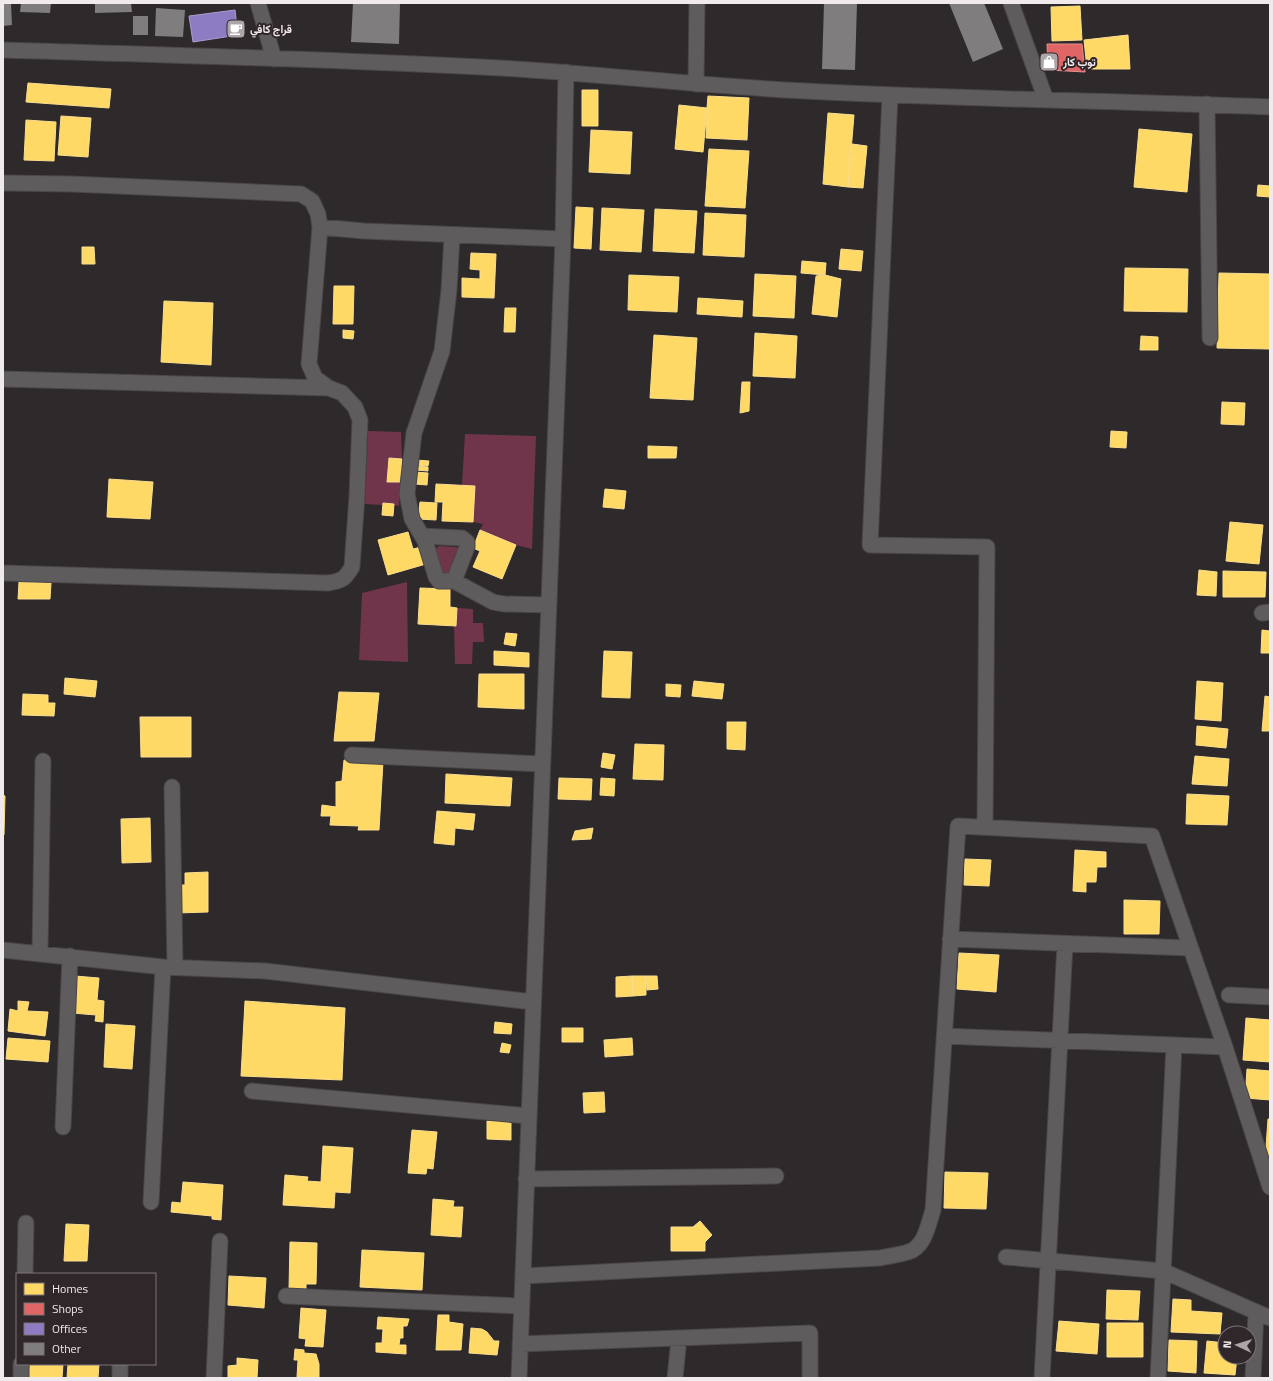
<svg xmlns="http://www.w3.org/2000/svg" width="1273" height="1381" viewBox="0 0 1273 1381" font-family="'Titillium Web',Vazirmatn,sans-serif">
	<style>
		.green { fill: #71354b }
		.homes { fill: #ffd966; stroke: #fade8e }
		.shops { fill: #e06666; stroke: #e58e8e }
		.offices { fill: #8e7cc3; stroke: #ab9dcf }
		.building { fill: #807d7e }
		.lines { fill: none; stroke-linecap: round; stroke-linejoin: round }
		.minor-casing { stroke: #4a4647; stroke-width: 17 }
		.minor { stroke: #5f5c5d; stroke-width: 15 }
		.labels { text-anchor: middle; stroke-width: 4; stroke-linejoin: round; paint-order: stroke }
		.poi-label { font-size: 11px; font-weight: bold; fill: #f0eaec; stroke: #30272a; text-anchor: start }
	</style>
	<rect width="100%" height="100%" fill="#2e292b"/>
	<path class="green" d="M368 431 401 432 402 459 389 458 387 481 401 482 399 506 394 505V504L383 503V505L365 504Z
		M465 434 536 436 532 549 516 545 480 530 483 524 473 522 475 486 462 485Z
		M439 546 456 547 458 548 451 573 442 575 435 549Z
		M407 582 408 662 359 660 362 593Z
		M457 608 473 609V623H483L484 642H473L472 664H455L454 626 456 625Z"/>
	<path class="homes" d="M1080 6 1082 40 1052 41 1051 7Z
		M1128 35 1130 69H1087L1084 40Z
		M28 83 111 89 109 108 26 102Z
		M582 90H598V126H582Z
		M708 96 749 98 747 140 706 138 707 108Z
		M679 105 707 108 703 152 675 149Z
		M828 113 854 115 848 187 823 184Z
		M61 116 91 118 88 157 58 155Z
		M26 120 56 122 54 161 24 160Z
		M1139 129 1192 134 1187 192 1134 187Z
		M591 130 632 132 630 174 589 172Z
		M852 144 867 146 863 188 848 187Z
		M709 149 749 151 745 208 705 206Z
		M1258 185 1270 186V197L1257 196Z
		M576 207 593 208 591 249 574 248Z
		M602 208 644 210 641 252 600 250Z
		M655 209 697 211 694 253 653 251Z
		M705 213 746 215 744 257 703 255Z
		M82 247H94L95 264H82Z
		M841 249 863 251 861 271 839 269Z
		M471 253 496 254 494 298 462 297V278L480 279V270L470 269Z
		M802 261 826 263 825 275 801 273Z
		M1125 268 1188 269 1187 312 1124 311Z
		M1219 273 1270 274V349L1217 348Z
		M755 274 796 276 794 318 753 316Z
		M629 275 679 277 677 312 628 310Z
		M825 275 841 279 837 317 812 314 816 276Z
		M334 286H354L353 324H333Z
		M698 298 743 301 742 317 697 314Z
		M164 301 213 303 211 365 161 362Z
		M505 308H516L515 332H504Z
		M343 330 354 331 353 339 343 338Z
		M755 333 797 336 795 378 753 376Z
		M654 335 697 338 693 400 650 398Z
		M1141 336 1158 337V350H1140Z
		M742 382H750L749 411 740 413Z
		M1222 402 1245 403 1244 425 1221 424Z
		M1111 431 1127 432 1126 448 1110 447Z
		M648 446 677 447 676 458H648Z
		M389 458 402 459 401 482H387Z
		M416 460 429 461 428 466 416 465Z
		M416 466 428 467V471L416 470Z
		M415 472 428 473 427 485 415 484Z
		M109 479 153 482 150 519 107 517Z
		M436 484 475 486 473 522 442 521 443 502H435Z
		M605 489 626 491 624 509 603 507Z
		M420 502 437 503 436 520 418 519Z
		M383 503 394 504 393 516 382 515Z
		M1230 522 1263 525 1259 564 1226 561Z
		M480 530 516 545 502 579 473 567 480 551 473 548Z
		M408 532 413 549 421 547 426 564 388 575 378 540Z
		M1199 570 1217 572 1216 596 1197 595Z
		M1223 571 1266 572 1265 597H1223Z
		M19 582 51 583 50 599H18Z
		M420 588 450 589V607L457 608 456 626 418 624Z
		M1262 630 1270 631V653H1261Z
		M506 633 517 634 515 646 504 644Z
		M494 651 529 653V667L494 665Z
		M604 651 632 652 630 698 602 697Z
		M479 674H524V709L478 707Z
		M65 678 97 681 95 697 64 694Z
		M694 681 724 684 722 699 692 696Z
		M1197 681 1223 683 1221 721 1195 719Z
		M666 684 681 685 680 697 666 696Z
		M339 692 379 693 374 741H334Z
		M23 694 48 695V703H55L54 716 22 715Z
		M1265 696 1270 697V731H1262Z
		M140 717H191V757H141Z
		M727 722H746L745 750 727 749Z
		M1197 726 1228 729 1226 748 1196 745Z
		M635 744 664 745 663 780 633 779Z
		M603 753 615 755 612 769 601 767Z
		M1195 756 1229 759 1227 786 1192 784Z
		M344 760 383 762 379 830H358L359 826 330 825 331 816H321L322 805 336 807V782L342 781Z
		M446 774 512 778 510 806 445 803Z
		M559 778 592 779 591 800 558 799Z
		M601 778 615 779 614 796 600 795Z
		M1187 794 1229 796 1227 825 1186 824Z
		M3 795 5 796 4 835H3Z
		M437 811 475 814 473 830 455 828 454 845 434 843Z
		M150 818 151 862 122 863 121 819Z
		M593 828 591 839 572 840 575 831Z
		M1075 850 1106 852V867H1097L1096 882H1086V892L1073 891Z
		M965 859 991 860 989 886 964 885Z
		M208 872V912L177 913 176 885H185V873Z
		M1124 900 1160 901 1159 934H1124Z
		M959 953 999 955 996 992 957 989Z
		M75 976 99 978 97 1000 104 1001 103 1022 95 1021 96 1015 72 1013Z
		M632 976 633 996 616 997V977Z
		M632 976H646V995L633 996Z
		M646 976H657L658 989 647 990Z
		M18 1001 29 1002 27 1011 48 1012 45 1036 8 1031 10 1009 18 1011Z
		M245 1001 345 1008 342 1080 241 1076Z
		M1246 1018 1270 1020V1062L1243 1060Z
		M495 1022 512 1024 511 1034 494 1033Z
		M106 1024 135 1026 132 1069 104 1067Z
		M562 1028H583V1042H562Z
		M8 1038 50 1041 48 1062 6 1059Z
		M632 1038 633 1055 605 1057 604 1040Z
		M502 1043 511 1045 509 1053 500 1052Z
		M1247 1069 1270 1071V1100L1245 1098Z
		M604 1092 605 1112 584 1113 583 1093Z
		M1268 1119H1270V1161H1265Z
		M487 1121H511V1140L487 1139Z
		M412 1130 437 1132 433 1169 427 1168 426 1174 408 1173Z
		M323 1146 353 1148 350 1193 335 1192 334 1208 283 1205 285 1175 308 1177 307 1181 321 1182Z
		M945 1172 988 1173 986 1209 944 1208Z
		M183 1182 223 1185 221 1220 212 1219V1216L171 1212 172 1202 181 1203Z
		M433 1199 454 1201 453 1207H463L461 1237 431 1235Z
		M700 1221 712 1235 705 1242V1251H671V1227H693Z
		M66 1224 89 1225 87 1261H64Z
		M290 1242 317 1243 316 1284H306V1289H289Z
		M362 1250 424 1253 422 1290 360 1287Z
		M229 1276 266 1278 264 1308 228 1305Z
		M1107 1290 1140 1291 1138 1320 1106 1319Z
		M1173 1299 1191 1300V1311L1222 1313 1220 1334 1171 1332Z
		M301 1308 326 1310 323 1347 305 1346 306 1339 299 1338Z
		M438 1315H449V1322L463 1324 461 1350H436Z
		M378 1317 409 1319 407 1326H403V1338H400L399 1345H406V1354L376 1352V1343H382L383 1329H377Z
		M1059 1321 1099 1324 1097 1354 1056 1351Z
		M1107 1323H1143V1357H1107Z
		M471 1328 482 1329 487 1332 494 1341H499L497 1355 469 1353Z
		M1169 1340 1197 1341 1196 1373 1168 1371Z
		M1207 1341 1225 1343V1357H1237L1235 1375 1204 1373Z
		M295 1349 304 1350V1353L316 1354 319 1364V1378L297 1377 298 1360H294Z
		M237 1358 258 1360 257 1378H228V1366L237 1365Z
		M30 1364H63L62 1378H29Z
		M68 1364H99L98 1378H67Z"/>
	<path class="shops" d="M1047 44H1082L1085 72 1048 70Z"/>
	<path class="offices" d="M235 10 238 35 193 42 189 16Z"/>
	<path class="building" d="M3 3H11L12 25 3 26Z
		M21 3H51L50 13 20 12Z
		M95 3H131L132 12 95 13Z
		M353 3H400L399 44 351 42Z
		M824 3H857L855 70 822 69Z
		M949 3H984L1003 49 973 62Z
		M156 8 185 10 183 37 155 36Z
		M133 16H148V35H133Z"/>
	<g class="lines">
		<defs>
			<path id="minor" d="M258 3 274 59
				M1011 3 1046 100
				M3 50C169 55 334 59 500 68 602 74 703 86 805 91 960 99 1115 101 1270 107
				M696 84 697 3
				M890 95 870 545 987 547 985 827
				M1207 104 1210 338
				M3 183 72 184 301 194 312 201 318 214 320 227 309 364 315 378 329 388 342 393 355 407 360 420 357 496 352 567C345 579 342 581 328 583L3 573
				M320 227 364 231 563 239
				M3 379 329 388
				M422 536 462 538 467 542V547L454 581H439L436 577 425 541 412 519 407 494 414 433 442 351 449 290 452 235
				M454 581 493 602 504 604 549 605
				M1262 613 1270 612
				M352 755 542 764
				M172 787 175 967
				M950 939 1190 948
				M3 950 163 967 265 971 533 1002
				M40 954 43 761
				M1229 995 1270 997
				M944 1036 1225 1047
				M252 1091 529 1116
				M63 1127 70 956
				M526 1179 776 1176
				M151 1202 163 967
				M1006 1257 1163 1271 1270 1318
				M25 1274 26 1223
				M523 1276 880 1258C889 1256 899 1255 908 1252 925 1247 928 1225 933 1210L958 826 1152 836 1225 1047 1270 1187
				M286 1296 521 1306
				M520 1344 810 1333V1378
				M21 1378V1364
				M120 1378V1364
				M214 1378 220 1241
				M519 1378 563 239 566 72
				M675 1378 679 1338
				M1042 1378 1065 944
				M1158 1378 1174 1045
				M1253 1378 1256 1312"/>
		</defs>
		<use href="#minor" class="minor-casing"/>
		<use href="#minor" class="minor"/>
	</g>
	<defs>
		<symbol id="cafe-square" viewBox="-11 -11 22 22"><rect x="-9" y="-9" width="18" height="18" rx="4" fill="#aca6a8" stroke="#30272a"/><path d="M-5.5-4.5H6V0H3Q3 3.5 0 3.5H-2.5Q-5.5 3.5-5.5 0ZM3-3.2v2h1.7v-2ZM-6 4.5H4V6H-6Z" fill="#fff"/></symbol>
		<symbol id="shop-square" viewBox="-11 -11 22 22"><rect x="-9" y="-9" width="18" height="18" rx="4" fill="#aca6a8" stroke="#30272a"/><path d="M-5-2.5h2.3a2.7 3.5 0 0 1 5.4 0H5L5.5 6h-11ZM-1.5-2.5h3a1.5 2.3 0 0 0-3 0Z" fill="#fff"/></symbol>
	</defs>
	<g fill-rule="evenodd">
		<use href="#cafe-square" x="225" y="18" width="22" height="22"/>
		<use href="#shop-square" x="1038" y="51" width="22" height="22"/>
	</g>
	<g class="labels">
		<g class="poi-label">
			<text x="250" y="33">قراج كافي</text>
			<text x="1063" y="66">توب كار</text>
		</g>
	</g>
	<rect width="1273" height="1381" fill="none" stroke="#f0eaec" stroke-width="8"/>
	<rect x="16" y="1273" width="140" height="92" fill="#30272a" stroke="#7d7578"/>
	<rect x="24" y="1283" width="20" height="12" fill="#ffd966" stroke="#7d7578"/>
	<text x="52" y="1293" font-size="12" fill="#f0eaec">Homes</text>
	<rect x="24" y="1303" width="20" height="12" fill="#e06666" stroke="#7d7578"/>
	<text x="52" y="1313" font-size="12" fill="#f0eaec">Shops</text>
	<rect x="24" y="1323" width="20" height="12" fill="#8e7cc3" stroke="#7d7578"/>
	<text x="52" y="1333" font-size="12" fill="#f0eaec">Offices</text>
	<rect x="24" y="1343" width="20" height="12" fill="#807d7e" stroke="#7d7578"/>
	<text x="52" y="1353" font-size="12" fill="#f0eaec">Other</text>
	<g transform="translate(1237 1345) rotate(274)"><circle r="19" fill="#30272a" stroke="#7d7578"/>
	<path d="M0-3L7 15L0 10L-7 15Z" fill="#aca6a8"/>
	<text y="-6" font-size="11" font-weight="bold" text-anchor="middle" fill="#f0eaec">N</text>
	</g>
</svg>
